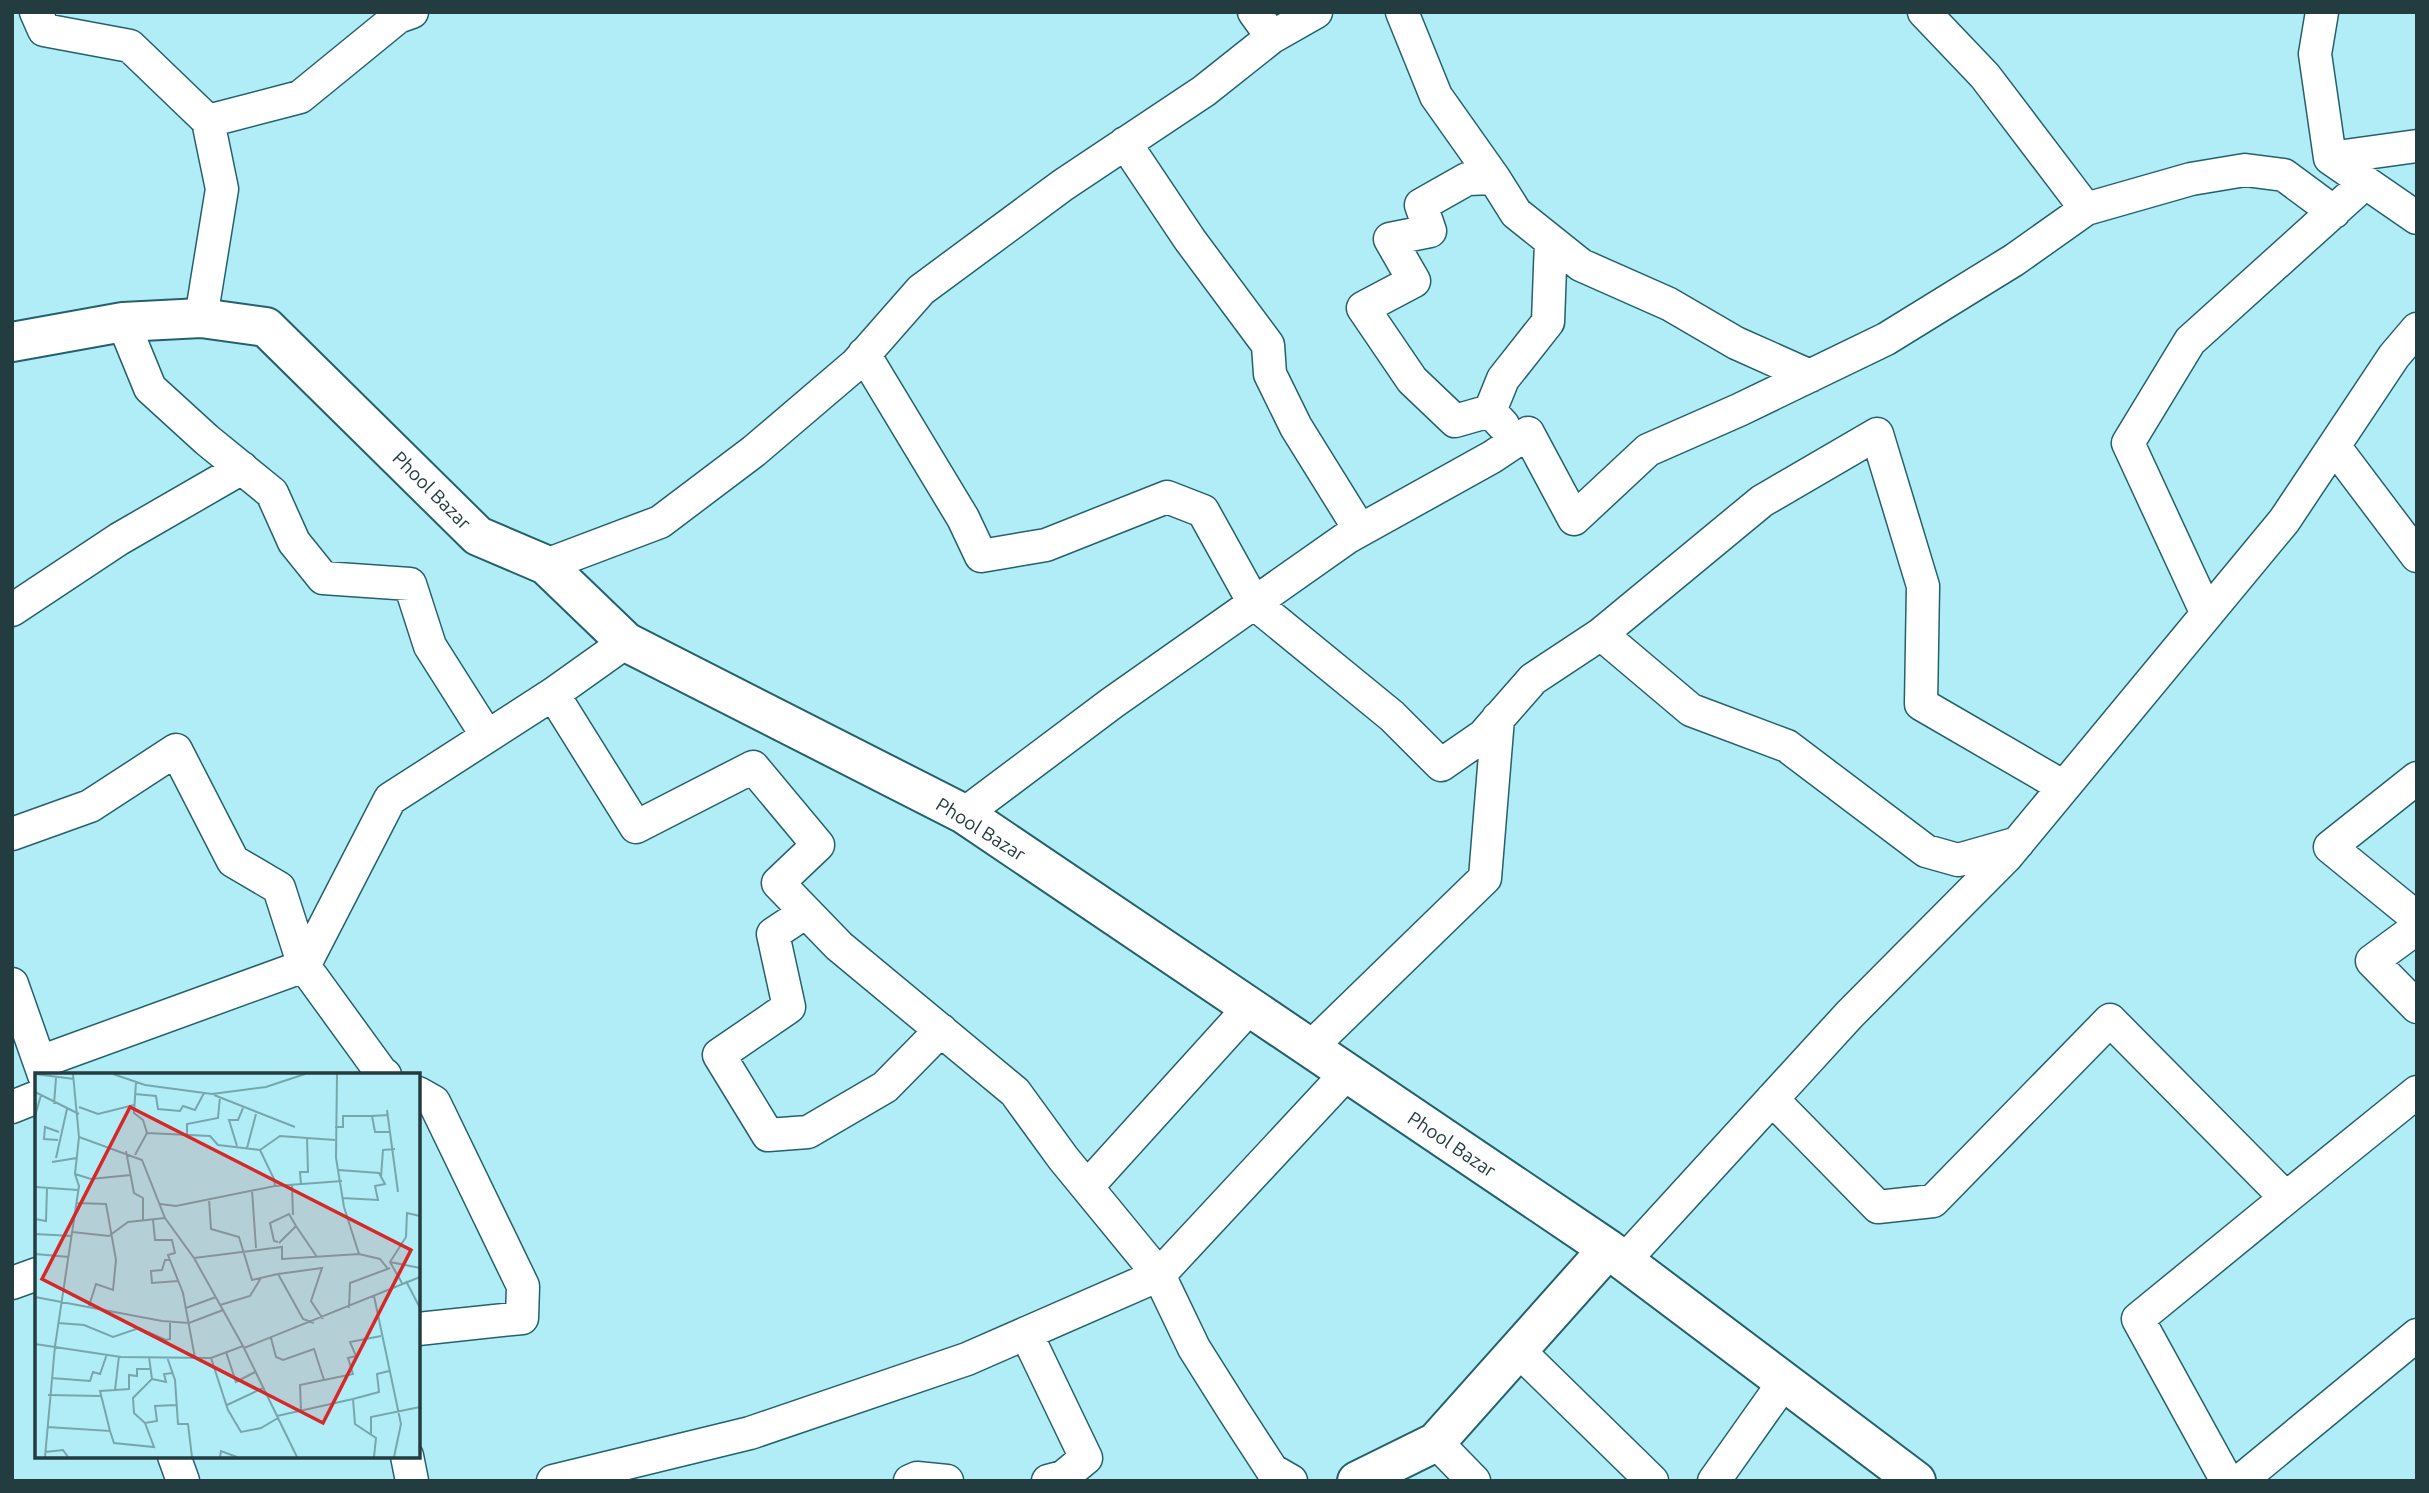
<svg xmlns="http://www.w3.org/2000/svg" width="2429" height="1493" viewBox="0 0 2429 1493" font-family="Ubuntu,sans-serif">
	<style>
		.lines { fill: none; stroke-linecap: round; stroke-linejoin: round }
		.minor-casing { stroke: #25616a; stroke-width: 35 }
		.tertiary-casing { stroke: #25616a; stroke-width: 42 }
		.minor { stroke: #fff; stroke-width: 32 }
		.tertiary { stroke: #fff; stroke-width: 38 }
		.labels { text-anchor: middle; stroke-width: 7; stroke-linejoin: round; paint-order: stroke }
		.street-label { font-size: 19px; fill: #233c40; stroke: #fff }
		.inset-road { fill: none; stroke: #78a6ad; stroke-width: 2 }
		.view { fill: #d62828; fill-opacity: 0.15; stroke: #d62828; stroke-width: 3.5 }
		.inset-edge { fill: none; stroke: #233c40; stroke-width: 3.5 }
	</style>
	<rect width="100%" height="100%" fill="#b0edf6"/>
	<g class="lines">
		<defs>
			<path id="minor" d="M36 12 44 30 130 46 208 121 222 189 201 318
				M1402 12 1436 96 1494 178
				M1924 12 1985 76 2086 209
				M2322 12 2315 54 2330 158 2417 218
				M1272 37 1316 12
				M208 121 300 97 398 17 412 12
				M1125 143 1190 240 1268 345 1270 374 1296 427 1360 530
				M2330 158 2417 146
				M123 322 150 388 207 440 272 493 294 542 323 578 410 584 430 646 487 736
				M864 354 963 518 981 556 1046 545 1167 497 1203 511 1254 603 1392 716 1441 765 1483 736 1533 679 1601 634 1691 710 1787 746 1926 851 1958 860 2018 843
				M1490 411 1455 421 1412 380 1363 308 1414 281 1390 239 1430 231 1421 205 1467 179 1494 178 1516 213 1551 241
				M1503 425 1490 411 1503 379 1548 322 1551 241 1581 265 1669 304 1736 343 1810 376
				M2334 446 2417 556
				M546 565 660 522 754 451 856 364 921 290 1063 185 1204 91 1272 37 1254 12
				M12 610 119 539 242 468
				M2207 614 2128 443 2190 341 2365 183
				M1601 634 1762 501 1877 434 1923 586 1921 704 2064 787
				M553 694 636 827 753 767 818 845 778 883 839 946 1015 1092 1063 1158 1159 1275 1194 1348 1233 1410 1272 1470 1291 1481
				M2417 778 2330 847 2417 918
				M964 814 1112 703 1348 537 1492 457 1528 433 1574 519 1648 450 1739 410 1886 339 2014 260 2086 209 2191 179 2245 170 2284 175 2334 212
				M12 834 90 806 176 750 233 861 279 888 304 966 381 1072 385 1075
				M806 912 773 934 789 1007 719 1055 768 1135 808 1132 885 1087 941 1030
				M2417 928 2372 961 2417 1007
				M12 984 44 1075
				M1310 1048 1485 878 1498 718
				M40 1062 304 966 390 799 553 694 626 642
				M418 1093 434 1102 523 1286 522 1318 418 1329
				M1772 1099 1878 1207 1933 1201 2110 1020 2286 1198 2138 1319 2227 1481
				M12 1107 37 1097
				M1087 1187 1250 1007
				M2286 1198 2417 1092
				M1624 1261 1850 1014 2006 857 2284 521 2394 356 2417 329
				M12 1283 37 1274
				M1026 1333 1086 1458 1063 1477 1048 1481
				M1518 1350 1652 1481
				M1436 1442 1474 1481
				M174 1456 183 1481
				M407 1456 412 1481
				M553 1481 750 1433 967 1359 1159 1275 1347 1073
				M910 1481 917 1478 947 1481
				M1714 1481 1784 1382
				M2240 1481 2417 1335"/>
			<path id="tertiary" d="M12 342 123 322 201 318 266 327 478 536 546 565 626 642 964 814 1608 1249 1916 1481
				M1357 1481 1436 1442 1608 1249"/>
		</defs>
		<use href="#minor" class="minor-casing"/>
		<use href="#tertiary" class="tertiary-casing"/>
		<use href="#minor" class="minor"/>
		<use href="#tertiary" class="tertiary"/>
	</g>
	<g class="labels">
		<g class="street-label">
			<text transform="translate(432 490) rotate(45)" y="7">Phool Bazar</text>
			<text transform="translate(981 829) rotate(32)" y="7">Phool Bazar</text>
			<text transform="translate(1452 1144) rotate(34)" y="7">Phool Bazar</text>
		</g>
	</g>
	<g transform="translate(35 1073)">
		<rect width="385" height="385" fill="#b0edf6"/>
		<path class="inset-road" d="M0 1 39 6M38 1 44 64 107 87 130 145 159 185 208 273 262 384M78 1 110 12 177 21 231 14 270 1M302 1 301 85 309 134 324 181M0 19 44 41M100 21 121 23 123 36 145 38 148 33 160 37 169 20M179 22 260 54M19 31 21 5M44 34 63 41 99 32M352 37 363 119M353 42 337 43 340 59H356M0 43 6 22M300 54H308V43H337M112 60 175 63 183 72 225 77 239 106 240 113 141 133 125 131M152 61V51L183 45 185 24M23 67 9 66 10 54 24 59M202 73 194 47H203L208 35M212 75 221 41M225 77 245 63 300 67M91 78 99 120 108 125V148M100 82 112 60 108 47 99 40 101 9M21 85 32 36M17 89 42 85M304 97 344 100 350 111 340 113 343 127 307 125M40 101 56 106 96 102M346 104 348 77 360 76M257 112 258 142M266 112 265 99H273L272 66M240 113 307 108M0 114 43 117M217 117 221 175M174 126 176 156 204 164 217 207 243 201 268 246 279 250M41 130 71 131 81 187 78 217 61 211 54 233M0 146 11 148 12 115M118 147 120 167H137L140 180 133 182 148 220 160 285M37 159 74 163 93 149 130 145M0 161 37 163M243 169 239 168 235 150 254 141 261 153M244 170 261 153 282 184M0 181 34 184M159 185 247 174V186L324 181 345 186 353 196M135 187H130L127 197 116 198 117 210 143 208M355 189 385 195M243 201 287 195 276 228 288 246M371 208 385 235M367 210 355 189 371 164 372 140 385 143M339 223 366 351 359 384M0 224 127 248 154 250 188 237M185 232 215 223 226 205M151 235 181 224M314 235 315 210 355 195M23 250 49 252 78 264 104 255 131 267 135 266V248M236 265 241 284 248 287 279 276 289 307 265 312 266 337M0 271 86 284 176 285 208 273M385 271V319M209 275 385 204M191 279 201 309 220 299M132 284 140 307 143 351H153L157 384M176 285 193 337 206 359 226 355 243 345M16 305 55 308 58 299 65 301 72 281M117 306 131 309 129 301 138 300M289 307 318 301 313 285 321 283 315 269 346 263M80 317 94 316V302L102 303V296H115M13 322 66 323M318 326 344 319 342 301 354 298M192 332 228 315M242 343 318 326 320 351 341 365 339 384M110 350 122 348 120 333 141 332M12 354 75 358 65 318 80 317 84 283M75 358 79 370 119 374 110 350 99 340 98 325 117 306 114 284M336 361V344L385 334M10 379 28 377 33 384M10 384 20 273 44 113 40 101 44 64M185 384 186 378 202 384"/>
		<path class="view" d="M95 34 376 177 288 350 7 206Z"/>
		<rect width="385" height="385" class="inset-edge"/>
	</g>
	<rect width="2429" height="1493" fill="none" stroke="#233c40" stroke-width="28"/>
</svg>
